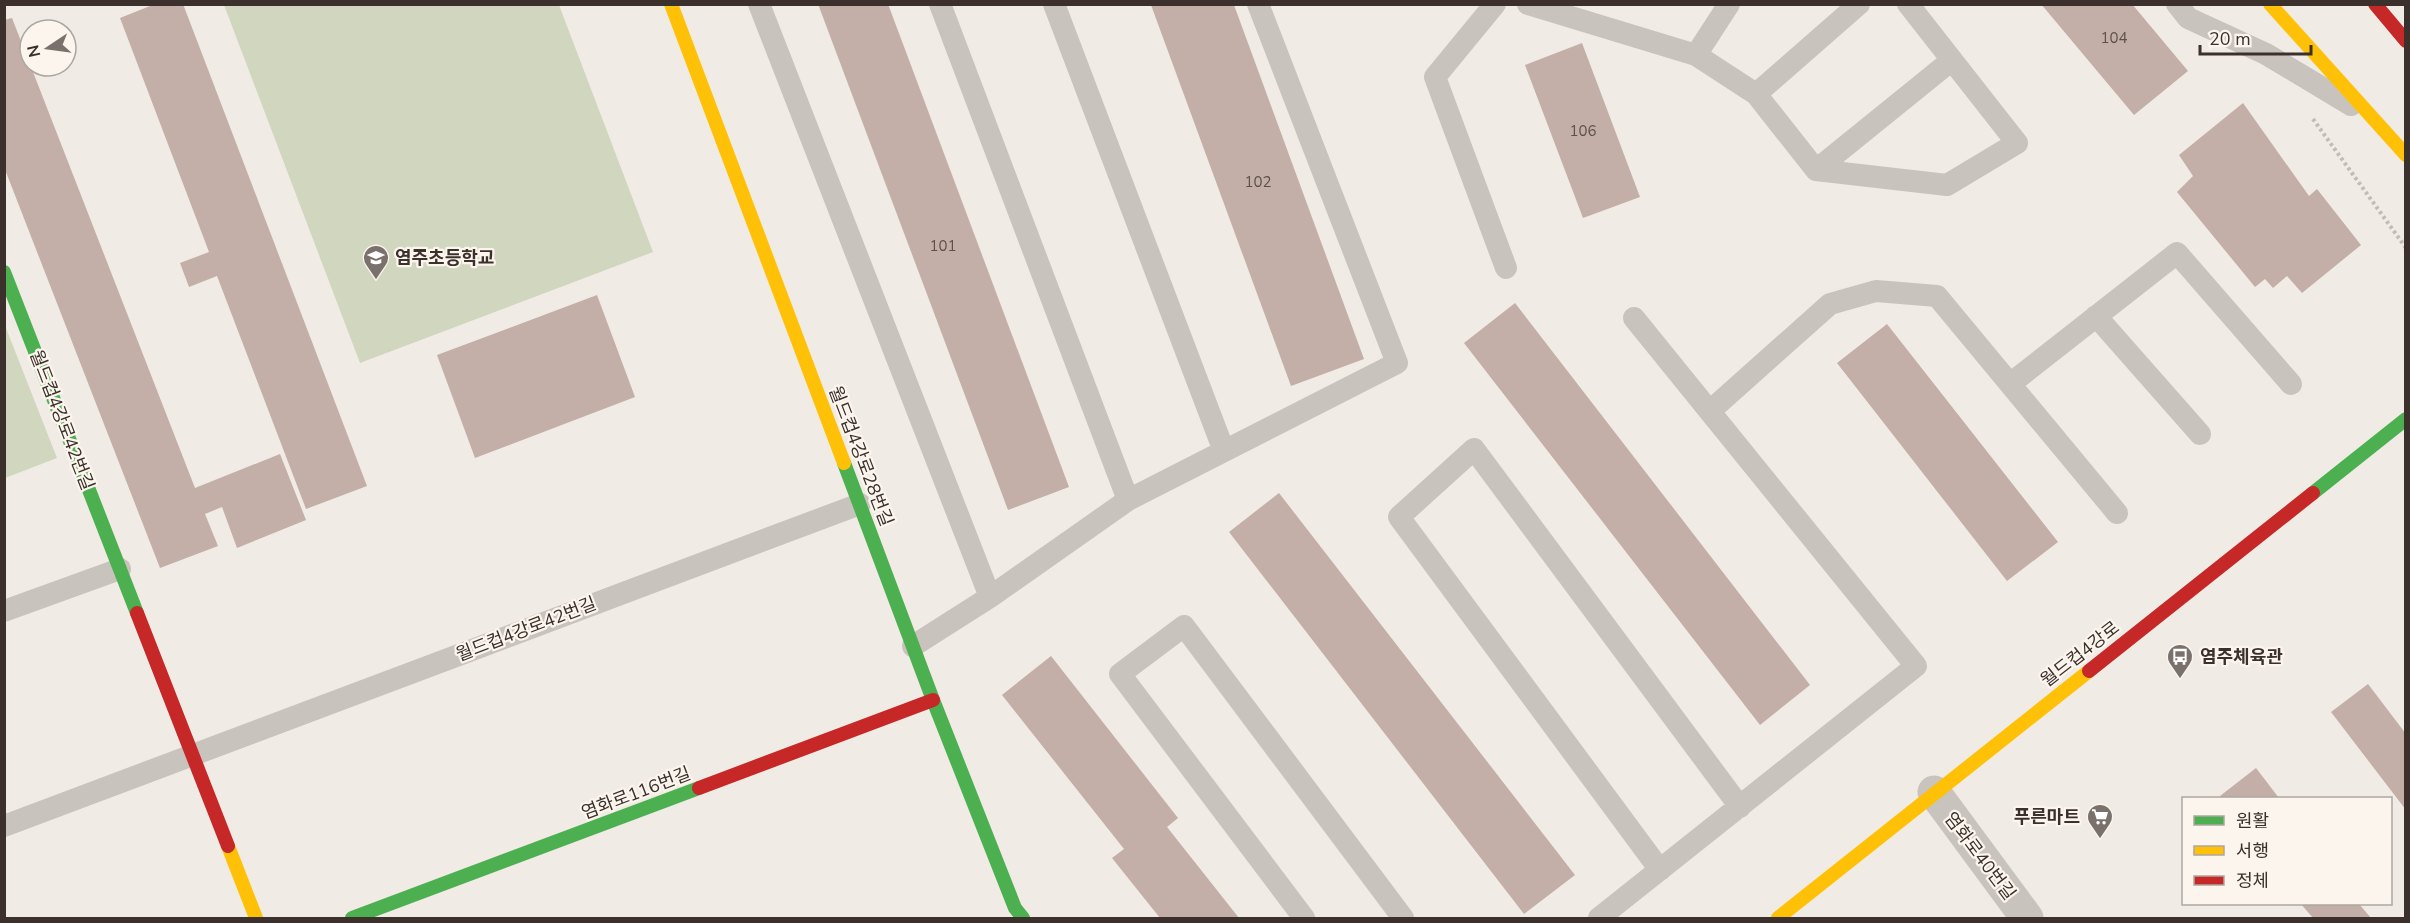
<svg xmlns="http://www.w3.org/2000/svg" width="2410" height="923" viewBox="0 0 2410 923" font-family="'Nunito Sans','Noto Sans KR',sans-serif">
	<style>
		.green { fill: #d1d6bf }
		.building { fill: #c3afa7 }
		.lines { fill: none; stroke-linecap: round; stroke-linejoin: round }
		.path { stroke: #c2bbb6; stroke-width: 4; stroke-dasharray: 3 3; stroke-linecap: butt }
		.lane { stroke: #c9c3be; stroke-width: 22 }
		.street { stroke: #c9c3be; stroke-width: 33 }
		.fast { stroke: #4caf50; stroke-width: 14 }
		.slow { stroke: #ffc107; stroke-width: 14 }
		.jam { stroke: #c62828; stroke-width: 14 }
		.labels { text-anchor: middle; stroke-width: 4.5; stroke-linejoin: round; paint-order: stroke }
		.number-label { font-size: 15px; fill: #5d504a }
		.poi-label { font-size: 18px; font-weight: bold; fill: #3b302b; stroke: #fbf5ee; text-anchor: start }
		.street-label { font-size: 18px; fill: #3b302b; stroke: #fbf5ee }
	</style>
	<rect width="100%" height="100%" fill="#f0ebe5"/>
	<path class="green" d="M224 5H559L653 252 360 363Z
		M4 323 57 458 5 478H4Z"/>
	<path class="building" d="M155 4H183L367 486 306 509 217 276 189 287 180 263 209 252 120 18Z
		M818 4H888L1069 487 1008 510Z
		M2041 4H2132L2188 71 2134 115Z
		M1151 5H1234L1364 359 1291 386Z
		M12 18 195 488 280 454 306 520 237 548 222 507 205 514 218 546 160 568 4 167V20Z
		M1582 43 1640 197 1583 218 1525 65Z
		M2243 103 2309 196 2317 189 2361 245 2302 293 2287 276 2273 288 2265 279 2255 287 2177 192 2193 176 2179 155Z
		M597 295 635 397 475 458 437 355Z
		M1515 303 1810 685 1760 725 1464 343Z
		M1887 324 2058 542 2007 581 1837 363Z
		M1279 493 1575 875 1524 914 1229 532Z
		M1051 656 1178 818 1167 827 1239 918H1160L1112 858 1124 849 1002 695Z
		M2368 684 2406 734V810L2331 712Z
		M2256 768 2279 798H2222L2220 796Z
		M2301 904H2359L2371 918H2313Z"/>
	<g class="lines">
		<path class="path" d="M2313 119 2406 248"/>
		<path class="lane" d="M759 4 990 597
			M940 4 1128 500
			M1054 4 1224 451
			M1495 4 1435 77 1506 268
			M1528 4 1696 55 1729 4
			M2177 4 2188 18 2266 54 2351 105
			M1696 55 1756 94 1816 170 1947 185 2017 143 1908 4
			M1756 94 1859 4
			M1816 170 1952 60
			M2096 316 2200 434
			M2010 384 2177 253 2291 384
			M1710 411 1830 304 1876 291 1937 296 2117 513
			M4 611 120 569
			M913 646 990 597 1128 500 1397 363 1258 4
			M4 826 860 504
			M1660 870 1399 517 1474 449 1740 807
			M1304 918 1120 674 1184 626 1403 918
			M1599 918 1916 666 1634 318"/>
		<path class="street" d="M1934 792 2027 918"/>
		<path class="fast" d="M4 272 137 613
			M844 463 933 700 1015 908 1023 918
			M2313 493 2406 419
			M352 918 699 788"/>
		<path class="slow" d="M671 4 844 463
			M2270 4 2406 155
			M228 846 256 918
			M1778 918 2089 671"/>
		<path class="jam" d="M2375 4 2406 41
			M137 613 228 846
			M2089 671 2313 493
			M699 788 933 700"/>
	</g>
	<defs>
		<symbol id="school-pin" viewBox="-11 -11 22 30"><path d="M0 17L-7.5 6A9.5 9.5 0 1 1 7.5 6Z" fill="#7a716c" stroke="#fbf5ee"/><path d="M0-5L7-2L0 1L-7-2ZM-4 1L0 2.5L4 1V4Q0 6-4 4Z" fill="#fff"/></symbol>
		<symbol id="bus-pin" viewBox="-11 -11 22 30"><path d="M0 17L-7.5 6A9.5 9.5 0 1 1 7.5 6Z" fill="#7a716c" stroke="#fbf5ee"/><path d="M-5-6H5V4H4V6H2V4H-2V6H-4V4H-5ZM-3.5-4V0h7V-4ZM-3.5 1.2v1.5H-2V1.2ZM2 1.2v1.5H3.5V1.2Z" fill="#fff"/></symbol>
		<symbol id="supermarket-pin" viewBox="-11 -11 22 30"><path d="M0 17L-7.5 6A9.5 9.5 0 1 1 7.5 6Z" fill="#7a716c" stroke="#fbf5ee"/><path d="M-6-5.5h2.5l.6 2H6L4.5 2H-2.5L-4.4-4H-6ZM-1.5 3.2a1.3 1.3 0 1 0 .1 0ZM3 3.2a1.3 1.3 0 1 0 .1 0Z" fill="#fff"/></symbol>
	</defs>
	<g fill-rule="evenodd">
		<use href="#school-pin" x="361" y="243" width="30" height="40"/>
		<use href="#bus-pin" x="2165" y="642" width="30" height="40"/>
		<use href="#supermarket-pin" x="2085" y="802" width="30" height="40"/>
	</g>
	<g class="labels">
		<g class="number-label">
			<text x="2114" y="43">104</text>
			<text x="1583" y="136">106</text>
			<text x="1258" y="187">102</text>
			<text x="943" y="251">101</text>
		</g>
		<g class="poi-label">
			<text x="395" y="264">염주초등학교</text>
			<text x="2200" y="663">염주체육관</text>
			<text x="2080" y="823" text-anchor="end">푸른마트</text>
		</g>
		<g class="street-label">
			<text transform="translate(62 420) rotate(69)" y="6">월드컵4강로42번길</text>
			<text transform="translate(861 456) rotate(69)" y="6">월드컵4강로28번길</text>
			<text transform="translate(526 629) rotate(-21)" y="6">월드컵4강로42번길</text>
			<text transform="translate(2080 654) rotate(-38)" y="6">월드컵4강로</text>
			<text transform="translate(636 793) rotate(-21)" y="6">염화로116번길</text>
			<text transform="translate(1980 856) rotate(53)" y="6">염화로40번길</text>
		</g>
	</g>
	<rect width="2410" height="923" fill="none" stroke="#3b302b" stroke-width="12"/>
	<rect x="2182" y="797" width="210" height="108" fill="#fbf5ee" stroke="#aea6a0" stroke-width="1.5"/>
	<rect x="2194" y="816" width="30" height="9" fill="#4caf50" stroke="#aea6a0" stroke-width="1.5"/>
	<text x="2236" y="827" font-size="18" fill="#3b302b">원활</text>
	<rect x="2194" y="846" width="30" height="9" fill="#ffc107" stroke="#aea6a0" stroke-width="1.5"/>
	<text x="2236" y="857" font-size="18" fill="#3b302b">서행</text>
	<rect x="2194" y="876" width="30" height="9" fill="#c62828" stroke="#aea6a0" stroke-width="1.5"/>
	<text x="2236" y="887" font-size="18" fill="#3b302b">정체</text>
	<g transform="translate(48 48) rotate(257)"><circle r="28" fill="#fbf5ee" stroke="#aea6a0" stroke-width="1.5"/>
	<path d="M0-4.5L10 22L0 15L-10 22Z" fill="#7a716c"/>
	<text y="-9" font-size="16" font-weight="bold" text-anchor="middle" fill="#3b302b">N</text>
	</g>
	<path d="M2200 45v9h111v-9" fill="none" stroke="#3b302b" stroke-width="3"/>
	<text x="2209" y="45" font-size="18" fill="#3b302b" stroke="#fbf5ee" stroke-width="4.5" paint-order="stroke">20 m</text>
</svg>
